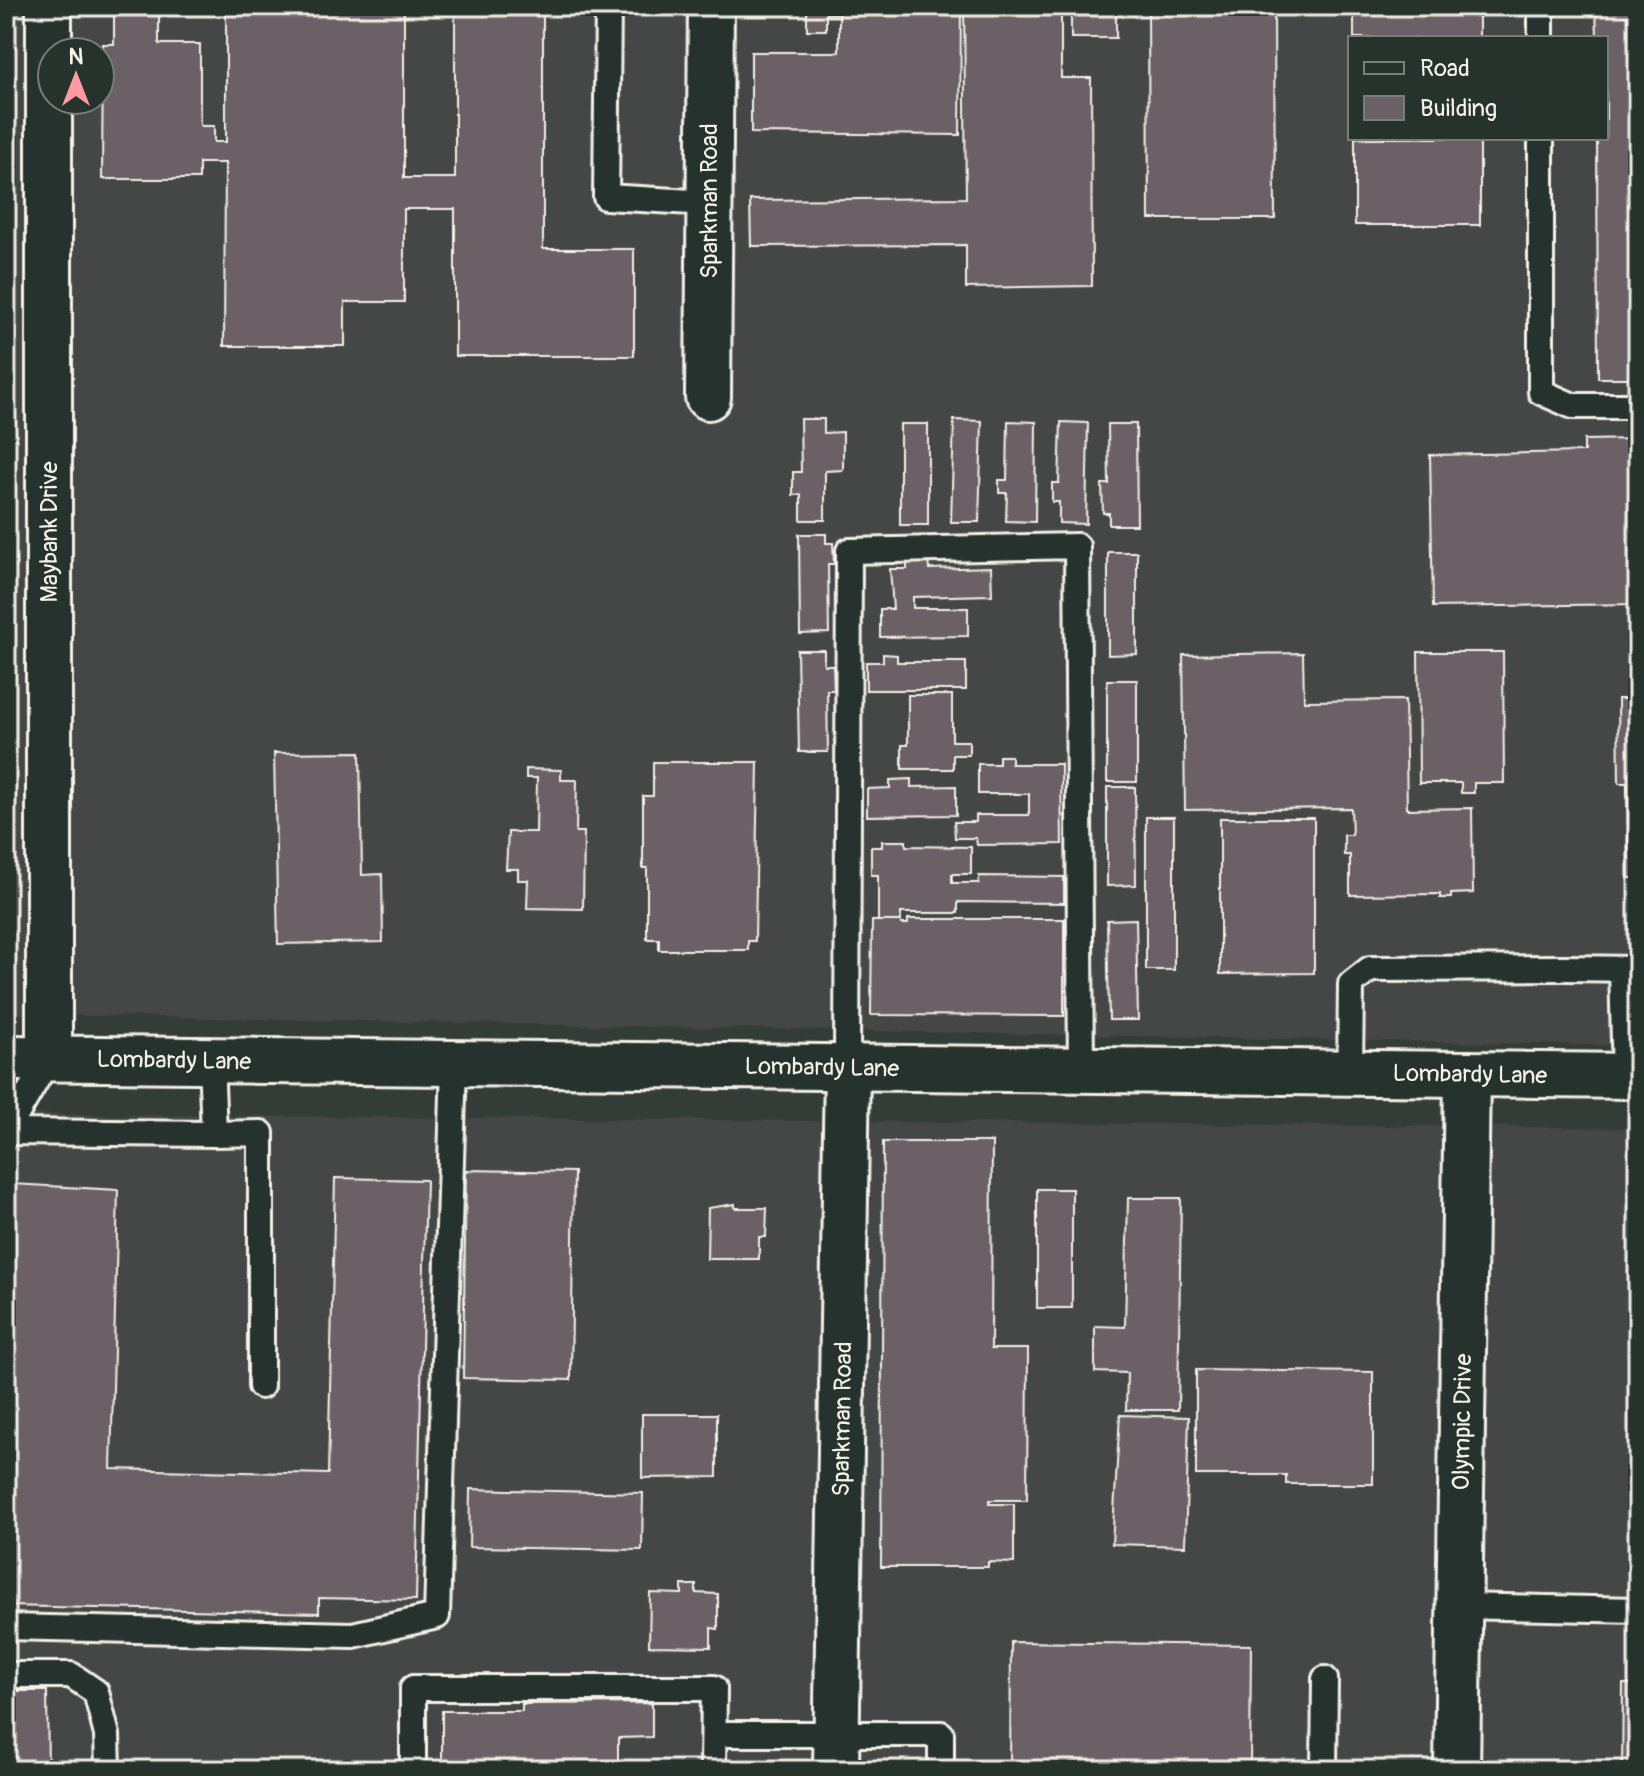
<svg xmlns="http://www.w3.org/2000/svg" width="1644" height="1776" viewBox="0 0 1644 1776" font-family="Pangolin,sans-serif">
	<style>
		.built { fill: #444746; fill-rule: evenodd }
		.building { fill: #6a6066; stroke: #f4f1e8; stroke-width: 2 }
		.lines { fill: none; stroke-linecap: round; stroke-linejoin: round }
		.lane-casing { stroke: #f4f1e8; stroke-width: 30 }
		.street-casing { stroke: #f4f1e8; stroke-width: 50 }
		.secondary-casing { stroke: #f4f1e8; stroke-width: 50 }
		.lane { stroke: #26332d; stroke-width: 24 }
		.street { stroke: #26332d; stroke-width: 44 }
		.secondary { stroke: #26332d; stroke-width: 44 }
		.labels { text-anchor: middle; stroke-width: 6; stroke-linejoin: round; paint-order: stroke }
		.street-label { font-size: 24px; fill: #f4f1e8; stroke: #26332d }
	</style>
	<rect width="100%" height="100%" fill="#343c38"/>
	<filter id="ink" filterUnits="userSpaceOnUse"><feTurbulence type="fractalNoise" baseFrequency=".0125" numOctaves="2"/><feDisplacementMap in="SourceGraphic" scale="16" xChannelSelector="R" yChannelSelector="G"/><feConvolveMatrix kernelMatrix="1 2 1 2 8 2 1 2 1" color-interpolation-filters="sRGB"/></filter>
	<g filter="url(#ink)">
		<path class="built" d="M6 6H1638V1046L6 1014ZM1350 38H1606V138H1350ZM52 52H100V100H52Z
			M6 1114 1638 1128V1770H6Z"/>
		<path class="building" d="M226 6H404V178H455V6H543V249H634V356H455V209H404V302H345V346H224L225 163H199V179H102L103 44H114V7H159V44H200V126H214V142H226Z
			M822 6H961L960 135 751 133V52H839V14H826V30H807V9H822Z
			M964 6H1061V78H1091L1092 286 966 288V245L751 246 750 200 966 198Z
			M1071 6H1116V38H1071Z
			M1148 6H1274L1275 219H1149Z
			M1354 6H1479V38H1354Z
			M1596 6H1638V378H1598L1597 138H1606V38H1597Z
			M1355 138H1480V225H1355Z
			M800 419H824V433L843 432V470L825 471V520H801V495H793V472H801Z
			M954 420 982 421 979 522H951Z
			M1008 421 1036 422 1035 522 1006 521 1007 493H999V480H1007Z
			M1061 422 1088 423 1086 524 1059 523V502H1052V483H1059Z
			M900 424H928V525H900Z
			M1108 424H1136L1137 525H1109V513H1103L1102 484H1109Z
			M1638 439V604L1433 607 1430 455 1584 452V440Z
			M799 534H826V543H833L834 564H828L829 633 800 634Z
			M1108 552H1137V654L1108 655Z
			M928 560 929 569 991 567 992 595 913 597V608H968V636L880 637V609H893L890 569H907V561Z
			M797 650H824V665H833L834 690H827L828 752H799Z
			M1418 652H1503L1504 783H1474V793H1461V783H1419Z
			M1303 653 1304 701 1405 700 1407 809 1472 808 1473 893 1451 894V898H1440V894L1350 895V855H1344V835H1352L1351 808 1185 810 1183 655Z
			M883 654 897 655V662H966V690H866V662H883Z
			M1107 680H1137V782H1107Z
			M908 695H952V741H969V755H953V769H902V745H908Z
			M1618 699H1638V878H1629L1627 783H1619Z
			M360 752 362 875 382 874 383 942 278 944 274 753Z
			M999 756H1011V764H1061L1062 844 977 845 976 838H955L954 822H976V815H1029V794H978V764H999Z
			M653 762H758L755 941H748V950H659V939H647V868H643V796H653Z
			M526 769 561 770V780H577L576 832H584L583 909 527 908 528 880H518V869H506L508 832H536L537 778H526Z
			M911 779V787L956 786V815L867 816V789L890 788V780Z
			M1107 787H1135L1136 885 1107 886Z
			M1146 817H1174V970H1146Z
			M1220 818H1314V973L1220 974Z
			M882 841H906V846L971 847V874H952V883H979V876L1064 877V903L958 902V913H901V921H878V875H871V847H882Z
			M908 919H1064V1016L871 1015 872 921H901V924H908Z
			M1136 919 1138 1020H1109L1107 920Z
			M883 1142H992L991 1349H1028L1027 1500H989V1504H1014V1563L988 1562V1567H881Z
			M466 1170 574 1172 571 1380 463 1378Z
			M335 1178 426 1180 416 1600 319 1598V1613L6 1606V1187H13V1184L118 1190 111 1469 328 1474Z
			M1037 1189H1072V1308H1037Z
			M1128 1198H1181L1178 1410H1126L1127 1373 1095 1372V1326L1125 1327Z
			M735 1204V1208H767L766 1237H759V1259H707L708 1208Z
			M1635 1356H1638V1416H1634Z
			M1196 1370 1373 1372V1484H1286V1475H1196Z
			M642 1414H717V1477L642 1478Z
			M1120 1415 1189 1417 1185 1546 1112 1544Z
			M470 1489 643 1493 642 1550 469 1547Z
			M682 1585H696V1593L718 1594V1629L711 1628V1647L649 1646 650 1593 682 1594Z
			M1011 1642 1251 1645 1250 1770H1010Z
			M1623 1684H1638V1770H1622Z
			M6 1691H47L48 1770H6Z
			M652 1703V1737L618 1738V1770H442V1711H522V1704Z"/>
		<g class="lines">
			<defs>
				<path id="lane" d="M608 6 606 197 709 203
					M1541 38V6
					M1541 138V392L1573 406H1638
					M1622 969 1625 1076
					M847 1067 849 551 1077 546 1081 1070
					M1350 1073 1351 984 1370 969 1564 968 1638 969
					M6 1132 214 1134 211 1060
					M6 1132 49 1058
					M214 1134 261 1133V1386
					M1459 1606 1638 1610
					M6 1627 353 1635 437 1616 454 1063
					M6 1675H71L96 1692 107 1735 108 1770
					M714 1734H941V1770
					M413 1770V1688H714L713 1770
					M1324 1770 1325 1679"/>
				<path id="street" d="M49 6V1058
					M708 397 711 6
					M836 1770 847 1067
					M1457 1770 1467 1074"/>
				<path id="secondary" d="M6 1058 1638 1076"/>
			</defs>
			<use href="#lane" class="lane-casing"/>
			<use href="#street" class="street-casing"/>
			<use href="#secondary" class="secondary-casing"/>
			<use href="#lane" class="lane"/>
			<use href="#street" class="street"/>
			<use href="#secondary" class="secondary"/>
		</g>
	</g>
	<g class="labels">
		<g class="street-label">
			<text transform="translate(709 201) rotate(-90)" y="8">Sparkman Road</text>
			<text transform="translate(49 532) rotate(-90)" y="8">Maybank Drive</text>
			<text transform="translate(174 1060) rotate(1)" y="8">Lombardy Lane</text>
			<text transform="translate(822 1067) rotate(1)" y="8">Lombardy Lane</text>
			<text transform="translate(1470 1074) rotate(1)" y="8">Lombardy Lane</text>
			<text transform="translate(842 1419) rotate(-89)" y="8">Sparkman Road</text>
			<text transform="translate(1462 1422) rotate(-89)" y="8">Olympic Drive</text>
		</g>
	</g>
	<rect width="1644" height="1776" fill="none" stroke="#26332d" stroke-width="32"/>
	<rect x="16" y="16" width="1612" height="1744" fill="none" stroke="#f4f1e8" stroke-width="3" filter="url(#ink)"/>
	<rect x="1348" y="36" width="260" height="104" fill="#26332d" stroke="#787f78" stroke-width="2"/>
	<rect x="1364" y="62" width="40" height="12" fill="#26332d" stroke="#787f78" stroke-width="2"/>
	<text x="1420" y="76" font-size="24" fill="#f4f1e8">Road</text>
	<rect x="1364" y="96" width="40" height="24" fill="#6a6066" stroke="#787f78" stroke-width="2"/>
	<text x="1420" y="116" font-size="24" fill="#f4f1e8">Building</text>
	<g transform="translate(76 76)"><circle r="38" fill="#26332d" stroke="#787f78" stroke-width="2"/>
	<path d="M0-6L14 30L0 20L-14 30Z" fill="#ff9aa2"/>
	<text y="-12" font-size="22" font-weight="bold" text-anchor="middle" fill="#f4f1e8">N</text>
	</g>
</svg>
